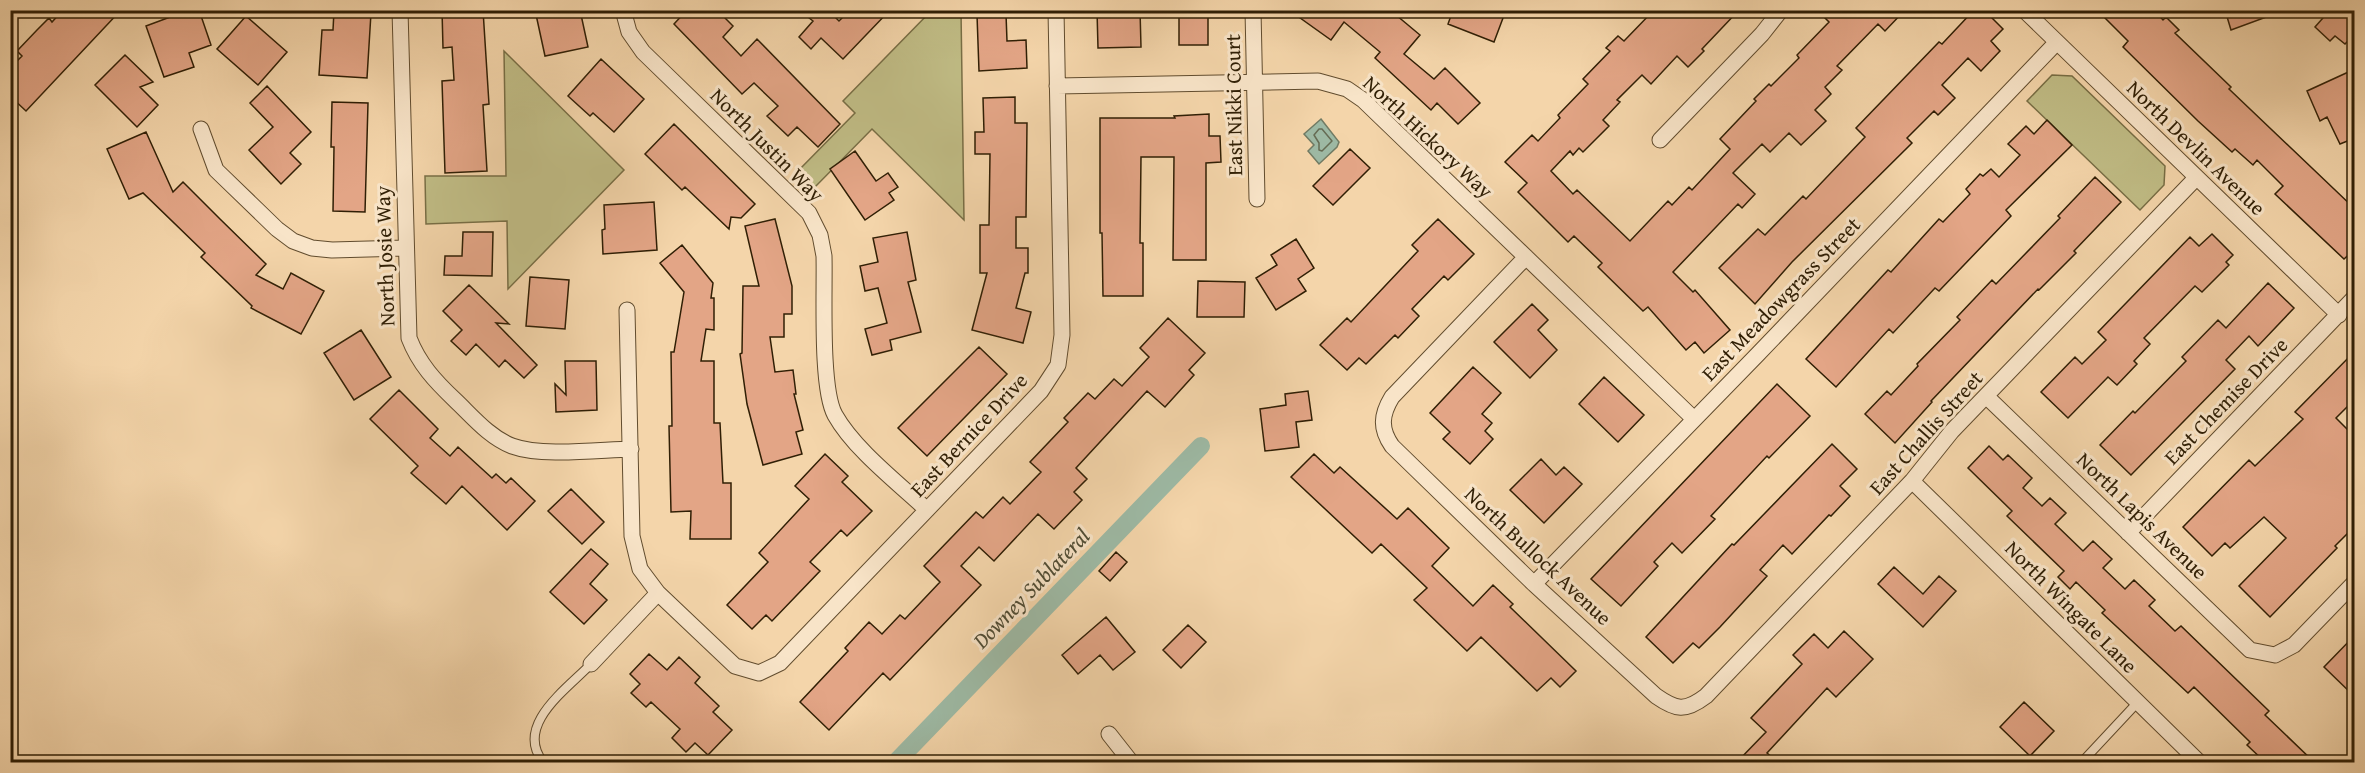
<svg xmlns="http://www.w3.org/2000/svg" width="2365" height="773" viewBox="0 0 2365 773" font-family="'Gentium Book Plus',serif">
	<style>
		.green { fill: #c0bc85; stroke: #786e45; stroke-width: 1.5 }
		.water { fill: #9db9a4; stroke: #717b64; stroke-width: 1.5 }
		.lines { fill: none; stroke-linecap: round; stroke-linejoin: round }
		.shore { stroke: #666c54; stroke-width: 1.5 }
		.canal { stroke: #9db9a4; stroke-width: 18 }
		.building { fill: #e3a586; stroke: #301f05; stroke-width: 1.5 }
		.service-casing { stroke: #614c2e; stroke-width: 10 }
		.minor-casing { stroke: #614c2e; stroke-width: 17 }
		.service { stroke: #f8e4c8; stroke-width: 8 }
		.minor { stroke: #f8e4c8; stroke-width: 15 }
		.labels { text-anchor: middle; stroke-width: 6; stroke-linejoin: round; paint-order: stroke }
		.street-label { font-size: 21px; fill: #301f05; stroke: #f8e4c8 }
		.water-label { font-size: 22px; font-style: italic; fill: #514d35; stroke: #f8e4c8 }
	</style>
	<rect width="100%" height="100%" fill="#f4d5aa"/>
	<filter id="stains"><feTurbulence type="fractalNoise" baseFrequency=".00333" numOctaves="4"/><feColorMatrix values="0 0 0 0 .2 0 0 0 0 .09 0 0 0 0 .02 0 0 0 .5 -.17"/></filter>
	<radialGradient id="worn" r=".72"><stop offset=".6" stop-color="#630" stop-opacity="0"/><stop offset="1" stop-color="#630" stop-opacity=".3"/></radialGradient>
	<path class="green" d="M931 11H961L964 220 872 129 815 187 798 171 855 113 843 101Z
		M504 51 624 170 508 289 507 221 426 224 425 176H506Z
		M2052 75 2072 76 2165 166 2164 185 2140 210 2027 101Z"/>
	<path class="water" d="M1321 119 1339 142 1337 147 1319 164 1308 151 1314 145 1304 134Z"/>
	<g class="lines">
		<path class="shore" d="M1319 129H1322L1332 141 1322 151 1319 150V143L1314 135Z"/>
		<path class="canal" d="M896 762 1201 446"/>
	</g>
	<path class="building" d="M63 10H121L26 111 10 96V68L22 56 17 51 37 30 49 18 52 22Z
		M189 10H199L211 45 189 53 194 67 164 77 146 26Z
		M442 10H483L489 104 483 105 487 171 445 173 442 81 454 80 452 47 443 48Z
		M535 10H580L588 47 545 56Z
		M687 10H717L733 26 723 37 741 56 757 39 840 124 818 147 797 127 788 136 767 116 778 106 754 83 742 94 674 24Z
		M799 10H828L839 21 850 10H890L843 59 821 38 811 49 799 37 813 21Z
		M1097 10H1140L1141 47 1098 48Z
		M1179 10H1208V45H1179Z
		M1289 10H1390L1420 35 1404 54 1434 79 1445 68 1480 103 1458 124 1437 103 1431 110 1375 58 1380 52 1344 22 1331 40Z
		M1453 10H1506L1494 42 1448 24Z
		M1654 10H1739L1702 49 1704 51 1688 67 1677 56 1651 84 1642 75 1617 100 1620 102 1603 120 1609 126 1583 152 1579 148 1573 155 1570 151 1551 171 1573 194 1577 190 1630 241 1668 201 1672 205 1689 187 1692 190 1730 149 1720 139 1756 101 1754 99 1769 84 1771 86 1799 58 1797 55 1829 22 1824 17 1831 10H1905L1885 31 1878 24 1837 66 1842 70 1825 87 1831 94 1815 110 1826 121 1801 145 1789 133 1770 152 1762 144 1733 173 1755 194 1742 208 1738 204 1673 272 1693 292 1695 290 1730 330 1704 353 1695 342 1686 350 1648 307 1643 311 1598 267 1602 263 1574 236 1568 242 1518 192 1527 183 1505 162 1532 135 1538 141 1560 118 1558 115 1588 84 1583 79 1610 51 1606 48 1618 36 1624 41Z
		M1974 10H1984L2003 29 1991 41 2000 51 1981 71 1968 58 1942 85 1955 98 1938 115 1934 111 1907 138 1912 143 1792 262 1755 304 1719 268 1758 229 1765 235 1803 196 1806 199 1865 137 1856 128 1939 42 1942 44Z
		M2097 10H2154L2163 20 2166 17 2179 30 2175 33 2231 87 2229 89 2355 209V249L2344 259 2275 194 2283 186 2257 160 2253 165 2235 149 2232 152 2198 121 2123 47 2128 41Z
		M2225 10H2280V12L2231 30Z
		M2330 10H2355V34L2345 44 2335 36 2330 41 2315 27Z
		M334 11 371 13 367 78 319 75 322 30H333Z
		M1006 14 1007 41 1026 40 1027 68 979 71 977 15Z
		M246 16 287 52 258 85 217 49Z
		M125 55 153 82 140 87 158 105 137 127 95 85Z
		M601 59 644 99 614 132 593 113 590 116 568 96Z
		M2355 69V138L2340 144 2327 117 2320 121 2307 91Z
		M267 86 311 132 290 153 301 164 281 184 249 150 273 127 250 103Z
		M1015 97V123H1027L1026 217H1016V248H1028V273H1025L1016 308 1031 312 1023 343 972 330 987 273H980V225H989L990 154H975V132H984L983 98Z
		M332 102 368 103 365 212 333 211 334 147H331Z
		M1209 114V136H1220L1221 162 1206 163V260H1173L1174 157H1141L1140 243H1143V296H1103L1102 233H1100V118H1175L1174 116Z
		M2047 120 2072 145 2006 210 2011 216 1939 291 1935 288 1893 333 1889 329 1836 387 1806 359 1888 270 1891 272 1939 219 1943 222 1970 194 1966 189 1980 174 1983 176 1991 169 1999 177 2020 155 2008 144 2026 126 2034 134Z
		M674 124 755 204 741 218 731 217 729 229 685 187 682 190 645 154Z
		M146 132 173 192 183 182 220 219 266 264 256 275 283 289 291 273 324 291 301 334 251 308 252 306 201 257 205 253 143 193 129 199 107 149Z
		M1350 149 1370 168 1333 205 1313 186Z
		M855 151 876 181 888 173 898 187 889 193 894 200 865 220 830 169Z
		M2095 177 2121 202 2074 251 2076 253 2039 290 2038 289 1931 401 1932 402 1895 443 1865 414 1887 391 1891 395 1918 366 1917 364 1960 320 1957 317 1992 280 1996 284 2060 218 2058 216Z
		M654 202 657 250 603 254 602 230 605 229 604 205Z
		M775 219 792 286V314H784V337H770L775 372 793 370 796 394H794L803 430 796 432 802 454 763 465 747 404 740 354 742 353 743 286H759L745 226Z
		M1438 219 1474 254 1448 280 1444 276 1412 309 1419 316 1398 338 1395 335 1366 364 1359 358 1347 370 1320 345 1347 318 1351 322 1418 251 1412 245Z
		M463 232H493L492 276 444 275 445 256H462Z
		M907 232 916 280 908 282 921 332 890 340 892 350 872 355 865 329 887 323 878 288 865 291 860 266 878 262 873 238Z
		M2212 234 2233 255 2226 262 2229 265 2202 292 2195 286 2144 338 2150 344 2134 361 2137 364 2117 385 2108 377 2068 418 2041 392 2075 357 2082 364 2106 340 2098 332 2190 237 2199 246Z
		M1296 239 1314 268 1298 279 1306 291 1276 310 1256 278 1277 265 1271 255Z
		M682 245 713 283 711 298H714V330L706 329 701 361H714V423H720L723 483H731V539H690L691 511 671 512 669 426H672L671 352H674L684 292 660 263Z
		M530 277 569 280 565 329 526 326Z
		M1198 281 1245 282 1244 317H1197Z
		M2268 283 2294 308 2258 346 2249 336 2226 360 2235 369 2131 475 2100 445 2133 411 2135 413 2186 361 2182 357 2218 320 2226 328Z
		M469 285 509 324 496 323 537 365 524 378 505 360 499 367 476 344 466 355 451 341 462 330 443 311Z
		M1532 304 1548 320 1538 330 1557 350 1530 378 1494 342Z
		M1168 318 1205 353 1189 370 1194 375 1165 407 1147 391 1076 468 1087 479 1074 492 1082 500 1054 529 1038 514 994 561 979 547 961 566 981 585 890 680 883 673 829 730 800 702 848 651 845 648 869 622 882 634 900 615 905 619 940 582 924 566 976 512 983 518 1003 497 1010 504 1041 472 1030 462 1068 422 1064 418 1088 393 1095 399 1114 379 1122 386 1149 357 1140 348Z
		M361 330 391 377 354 400 324 353Z
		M979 347 1007 374 927 456 898 428Z
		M2355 351V399L2336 418 2355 437V526L2335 546 2337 548 2270 617 2239 586 2286 538 2264 517 2230 548 2225 543 2212 556 2183 527 2249 460 2255 466 2303 419 2295 412Z
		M565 361H596L597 410 556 412 555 384 566 395Z
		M1473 367 1501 393 1482 414 1492 423 1485 431 1493 439 1470 464 1443 439 1450 432 1430 413Z
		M1604 377 1644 415 1618 442 1579 404Z
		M1777 384 1810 416 1769 458 1767 456 1711 516 1715 519 1682 553 1672 543 1654 562 1658 566 1621 606 1591 579Z
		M399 390 438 429 430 438 450 456 458 447 492 478 496 474 506 483 511 478 535 501 507 530 462 486 446 504 411 473 418 466 370 419Z
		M1308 391 1312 420 1296 422 1299 447 1265 451 1260 409 1286 405 1285 394Z
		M1832 444 1857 469 1840 486 1850 496 1831 516 1829 515 1792 554 1783 545 1760 570 1767 576 1720 627 1699 648 1693 643 1673 663 1646 637 1732 544 1734 545Z
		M1989 446 2003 460 2008 455 2032 478 2023 488 2042 506 2050 498 2066 513 2055 524 2083 551 2093 541 2112 559 2103 568 2125 589 2134 580 2155 600 2149 606 2175 631 2181 626 2269 711 2265 715 2314 762H2265L2247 745 2250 742 2194 687 2188 693 2102 613 2105 610 2076 582 2070 589 2058 577 2064 571 2007 516 2012 511 1968 468Z
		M825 454 848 476 842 482 872 511 847 536 841 530 810 562 820 571 772 621 766 615 752 629 727 605 768 562 759 553 809 499 795 486Z
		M1314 454 1334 473 1340 467 1397 519 1408 508 1449 548 1432 566 1473 606 1493 585 1513 604 1510 607 1576 671 1560 687 1551 678 1537 691 1481 637 1467 651 1414 600 1427 588 1381 544 1372 553 1291 477Z
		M1541 459 1556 475 1564 467 1582 484 1544 523 1510 490Z
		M571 489 604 522 582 544 548 511Z
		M591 549 608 564 590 584 607 600 584 624 550 592Z
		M1116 552 1127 562 1110 581 1099 571Z
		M1894 567 1923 594 1939 576 1956 591 1923 627 1878 584Z
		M1106 617 1135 652 1113 670 1100 655 1078 674 1062 655Z
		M1188 625 1206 642 1181 668 1163 650Z
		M1844 631 1873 659 1836 697 1827 688 1767 753 1778 762H1737L1766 732 1751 718 1802 664 1793 655 1814 634 1828 648Z
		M2355 635V697L2324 667Z
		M649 654 667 670 679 657 700 677 695 683 719 706 713 712 732 730 708 755 695 743 686 752 672 738 680 729 651 702 646 707 631 693 640 684 630 674Z
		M2024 702 2054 731 2030 756 2000 727Z"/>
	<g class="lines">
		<defs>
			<path id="service" d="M543 762C514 725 567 689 591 664
				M2082 762 2138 702"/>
			<path id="minor" d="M400 10 409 338C419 364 435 381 455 400 472 416 489 437 512 446 542 457 597 450 631 449
				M623 10 629 32 643 52 809 213 820 235 824 256C825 290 820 388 835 415 854 449 898 483 927 510
				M1253 10 1257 199
				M2024 10 2339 315
				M1057 86 1318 81 1347 89 1363 100 1694 419
				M201 129 216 170 277 229 293 241 312 248 332 250 405 248
				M1660 140 1762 34 1781 10
				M1526 257 1392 397C1381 415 1380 429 1392 446L1534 584 1656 696C1676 710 1685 712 1706 696L1912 481 1952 431 2196 178
				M627 310 632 536 640 569 658 593 735 666 759 673 780 663 1041 391 1058 365 1062 335 1056 10
				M1986 396 2250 650 2275 655 2294 645 2354 583
				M1912 481 2199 762
				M2128 533 2354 298
				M1534 584 1758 354 2057 42
				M591 664 658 593
				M1109 734 1131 762"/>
		</defs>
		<use href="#service" class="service-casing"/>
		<use href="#minor" class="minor-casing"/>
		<use href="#service" class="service"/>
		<use href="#minor" class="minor"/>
	</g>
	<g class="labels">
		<g class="street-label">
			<text transform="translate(1234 105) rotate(-91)" y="7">East Nikki Court</text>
			<text transform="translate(1428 137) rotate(43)" y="7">North Hickory Way</text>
			<text transform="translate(767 145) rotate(45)" y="7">North Justin Way</text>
			<text transform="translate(2196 148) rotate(44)" y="7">North Devlin Avenue</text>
			<text transform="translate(385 256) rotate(-92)" y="7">North Josie Way</text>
			<text transform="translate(1781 299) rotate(-46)" y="7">East Meadowgrass Street</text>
			<text transform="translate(2226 401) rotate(-46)" y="7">East Chemise Drive</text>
			<text transform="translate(1926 433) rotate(-48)" y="7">East Challis Street</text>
			<text transform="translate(969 435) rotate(-47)" y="7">East Bernice Drive</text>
			<text transform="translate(2142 516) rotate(44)" y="7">North Lapis Avenue</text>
			<text transform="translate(1538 556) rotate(43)" y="7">North Bullock Avenue</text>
			<text transform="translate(2071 607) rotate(45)" y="7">North Wingate Lane</text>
		</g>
		<g class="water-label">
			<text transform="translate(1031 588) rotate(-46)" y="8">Downey Sublateral</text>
		</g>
	</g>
	<rect width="2365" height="773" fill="none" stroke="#f4d5aa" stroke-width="36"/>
	<rect x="12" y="12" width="2341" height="749" fill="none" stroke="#301f05" stroke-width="3"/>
	<rect x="18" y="18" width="2329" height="737" fill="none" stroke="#301f05" stroke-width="1.5"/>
	<rect width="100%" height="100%" filter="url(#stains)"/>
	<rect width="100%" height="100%" fill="url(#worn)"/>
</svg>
